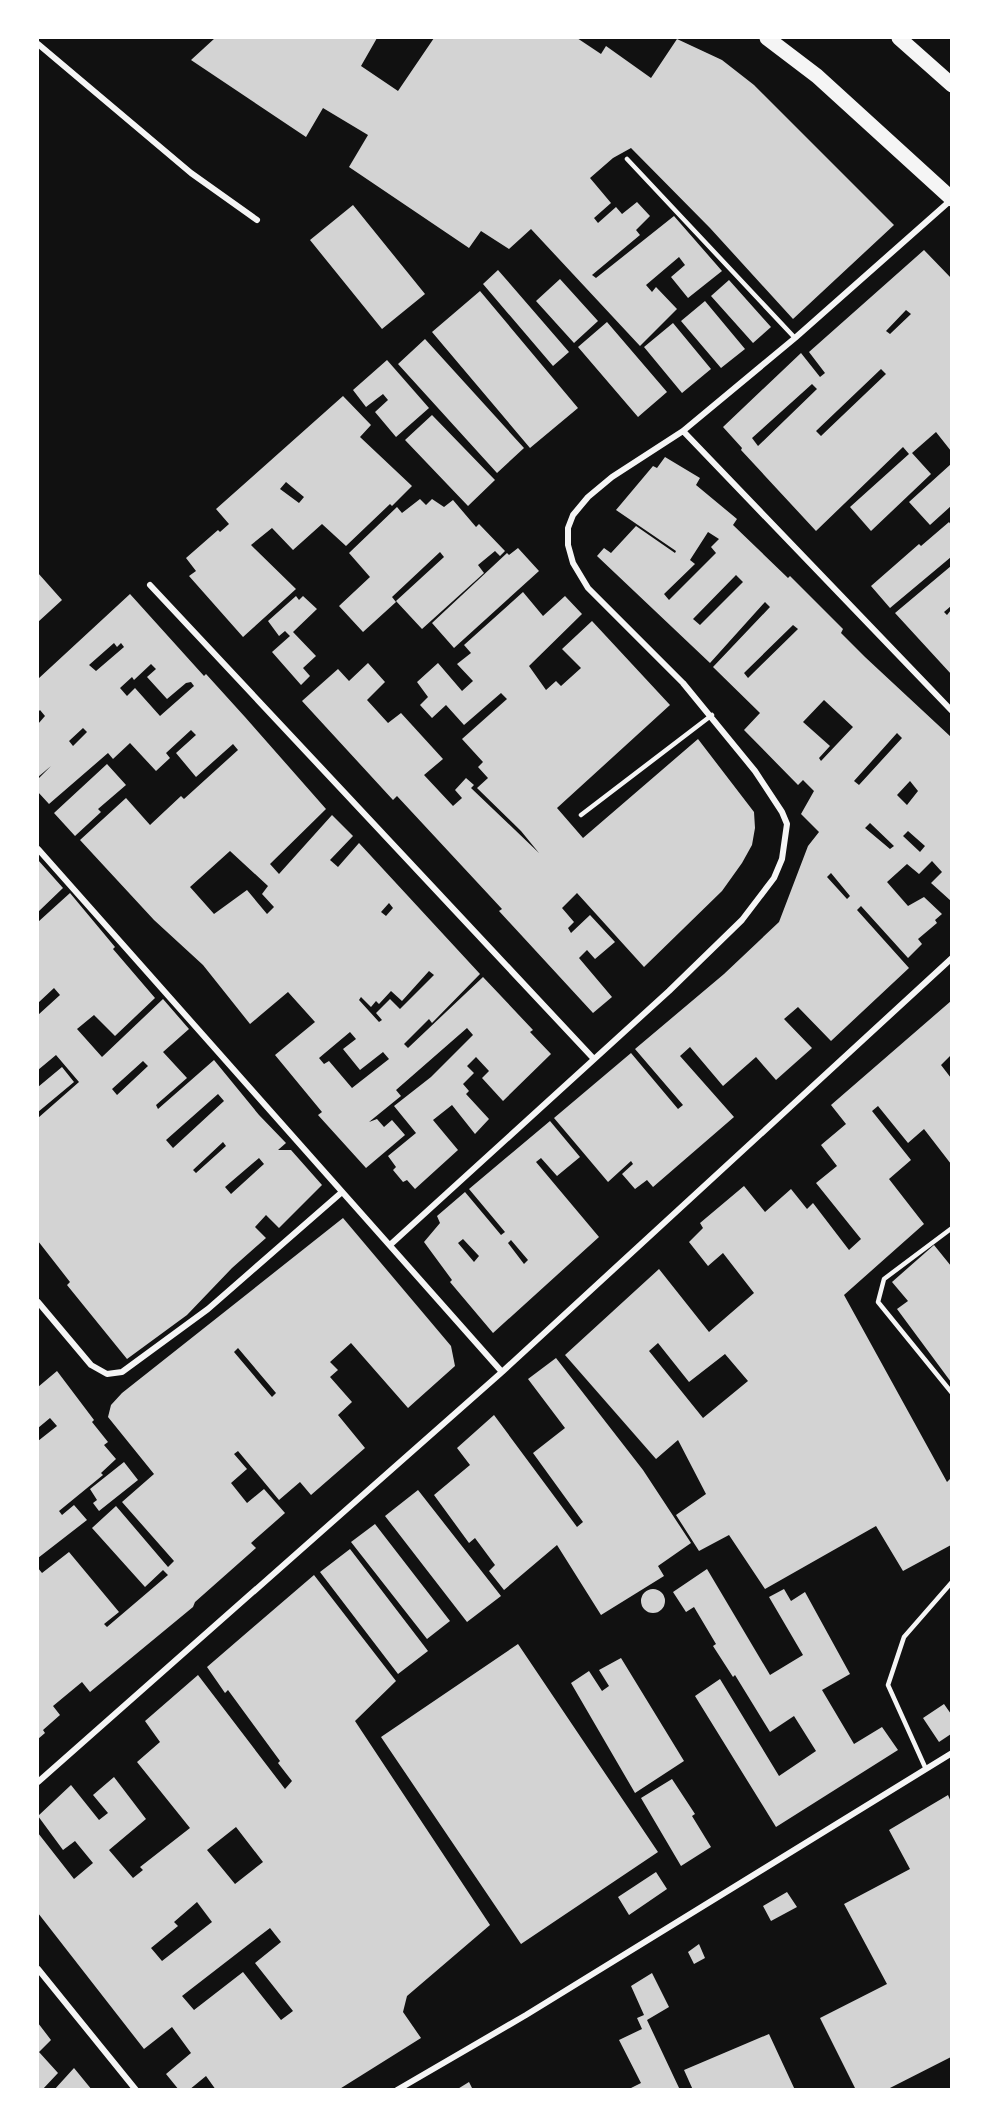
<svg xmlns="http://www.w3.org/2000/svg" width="989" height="2127" viewBox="0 0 989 2127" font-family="Commissioner,sans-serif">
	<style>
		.building { fill: #d3d3d3; fill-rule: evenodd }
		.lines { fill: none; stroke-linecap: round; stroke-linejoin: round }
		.service { stroke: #f5f5f5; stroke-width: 4.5 }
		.minor { stroke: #f5f5f5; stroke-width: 6 }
		.primary { stroke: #f5f5f5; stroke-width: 15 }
	</style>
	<rect width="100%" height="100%" fill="#111"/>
	<path class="building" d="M215 38H377L361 66 398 91 434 38H577L601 54 606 46 651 78 677 39 722 60 754 85 894 225 793 319 710 228 631 148 613 158 590 178 611 203 594 218 598 223 616 207 622 214 637 202 650 216 636 230 640 235 592 275 596 278 674 216 722 271 688 298 671 277 685 265 679 257 646 285 652 292 656 287 677 309 640 346 531 229 509 249 481 231 469 248 349 167 368 135 323 108 306 137 191 60Z
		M353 205 425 294 382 329 310 240Z
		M924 250 951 278V451L936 432 912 453 931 474 871 531 850 507 909 454 903 447 816 531 741 450 742 448 723 427 801 353 820 377 825 373 809 352ZM906 310 911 314 890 334 886 331ZM881 369 886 374 821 436 816 431ZM812 384 817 389 758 446 752 438Z
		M498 270 569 352 553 366 483 284Z
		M560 279 598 321 574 343 536 301Z
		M729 280 771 327 753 343 711 296Z
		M480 291 578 408 530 448 432 332Z
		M705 301 745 349 721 368 681 321Z
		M607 322 667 392 638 417 578 347Z
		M673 323 711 369 682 393 644 347Z
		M425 339 524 448 497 473 398 364Z
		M387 360 429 408 396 437 375 412 388 400 383 394 366 407 353 390Z
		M343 396 371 425 360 437 412 486 392 506 390 504 346 546 322 524 293 550 272 528 251 545 296 589 243 637 189 576 196 571 186 558 218 530 220 532 229 524 216 509ZM286 482 304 497 299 503 280 489Z
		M432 415 495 480 468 506 405 440Z
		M665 457 700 478 696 485 737 519 733 525 788 578 790 576 843 629 841 633 865 657 951 737V901L931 883 942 872 932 861 919 874 907 864 887 882 908 906 924 897 942 914 935 920 937 923 918 939 922 944 908 958 861 906 857 910 909 968 831 1041 798 1007 784 1019 812 1048 776 1080 756 1057 723 1086 690 1047 680 1056 734 1117 653 1187 647 1180 635 1189 622 1174 633 1164 631 1161 608 1182 554 1118 631 1053 678 1109 683 1105 635 1049 724 974 779 922 808 846 819 832 801 814 814 791 803 780 798 785 744 730 760 713 713 667 770 607 765 602 710 663 597 556 604 548 611 553 636 526 675 553 676 551 616 510 653 466 657 468ZM708 532 719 539 711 547 716 553 669 600 664 594 695 564 690 560ZM736 575 743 582 700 625 693 619ZM793 625 798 629 748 678 744 673ZM824 700 853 727 821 761 819 758 830 746 803 722ZM897 733 902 738 859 785 854 781ZM910 781 918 791 907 805 897 795ZM870 823 894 846 890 849 865 828ZM908 831 925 846 920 852 903 836ZM831 873 850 896 847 899 827 877Z
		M951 464V506L930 525 909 502Z
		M420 499 426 505 432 499 444 507 453 500 476 527 479 524 505 551 500 556 495 551 478 565 484 573 422 629 396 601 444 557 440 552 392 597 396 602 363 632 339 606 370 577 349 553 397 507 402 513Z
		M949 522 951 525V557L890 608 871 586 919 544 921 546Z
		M518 548 539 571 454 648 432 623 507 553 509 555Z
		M951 566V606L944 612 947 615 951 610V674L895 613Z
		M38 573 62 600 38 622Z
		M523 592 543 616 565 596 582 614 529 666 546 690 556 681 561 686 581 668 562 649 592 621 670 705 557 808 583 838 698 739 754 812 755 828 752 845 742 863 722 891 644 967 577 893 562 908 574 922 568 928 571 933 590 915 615 942 595 959 587 950 579 958 612 997 593 1013 499 911 502 909 397 796 393 800 302 701 338 669 349 681 368 663 385 682 367 700 388 723 401 713 443 759 424 775 453 806 462 798 455 790 466 778 474 785 471 788 539 853 521 831 477 788 488 778 478 767 483 762 462 739 507 699 501 693 464 725 446 705 432 718 420 705 428 697 417 682 438 663 462 691 473 681 457 664 471 653 464 645Z
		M130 594 204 676 206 674 245 717 326 809 270 864 279 874 332 815 353 836 330 860 338 867 359 843 480 974 432 1023 429 1019 404 1044 408 1048 483 977 533 1030 530 1032 551 1054 503 1101 482 1078 489 1071 476 1057 467 1066 474 1073 463 1084 469 1091 466 1094 489 1119 475 1134 452 1105 433 1120 458 1150 415 1189 407 1180 403 1182 393 1170 396 1167 388 1156 416 1133 394 1106 431 1077 473 1035 467 1028 396 1090 401 1096 369 1122 377 1119 384 1127 392 1120 405 1135 366 1168 318 1115 322 1112 275 1055 315 1022 288 992 250 1024 203 965 154 920 80 840 126 798 150 825 181 796 184 799 238 750 233 744 196 777 176 753 196 735 191 730 166 753 170 758 156 771 130 743 113 759 108 753 49 804 38 792V779L51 766 38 777V724L45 716 40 710 38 712V679ZM114 643 117 647 121 643 124 647 96 671 89 665ZM151 664 156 669 147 677 167 699 186 683 191 682 194 686 160 716 135 688 127 696 120 688 132 677 134 680ZM83 728 87 732 73 746 69 741ZM230 851 268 886 262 894 274 907 267 914 247 890 214 914 190 887ZM389 903 393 908 386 916 381 912ZM429 971 434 975 400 1009 390 999 376 1013 382 1020 379 1022 359 1000 361 997 371 1007 376 1001 379 1004 391 991 402 1001ZM350 1032 356 1039 343 1049 360 1070 383 1052 389 1059 352 1088 329 1061 324 1064 319 1058Z
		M296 596 299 600 303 596 317 609 293 632 316 656 303 668 310 676 301 685 272 652 290 636 285 631 279 636 268 621Z
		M107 764 126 785 98 809 101 812 75 836 54 813Z
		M38 860 63 888 38 912Z
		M70 893 115 947 113 949 155 998 115 1036 94 1015 77 1029 102 1057 163 999 189 1029 163 1052 187 1078 156 1105 158 1109 214 1060 259 1115 286 1143 278 1150H291L322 1185 279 1228 266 1215 255 1227 266 1238 232 1268 187 1315 127 1359 67 1285 70 1282 38 1241V1118L79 1082 56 1055 38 1070V1015L60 995 54 988 38 1003V922ZM143 1061 148 1066 117 1095 112 1089ZM218 1094 224 1101 173 1148 166 1140ZM223 1142 226 1146 196 1173 193 1170ZM259 1158 264 1164 231 1194 225 1187Z
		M951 1001V1055L941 1065 951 1078V1164L924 1129 908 1143 878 1106 872 1111 911 1160 889 1179 924 1224 844 1295 947 1482 951 1478V1545L903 1571 876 1526 765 1589 729 1535 699 1551 676 1515 706 1494 678 1440 656 1459 565 1355 659 1269 709 1332 754 1293 723 1253 708 1266 689 1242 703 1228 700 1223 744 1186 765 1212 791 1189 807 1209 813 1203 849 1250 861 1239 816 1183 837 1166 821 1145 846 1124 831 1105ZM658 1343 689 1382 725 1354 748 1381 703 1418 649 1351Z
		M62 1067 74 1082 38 1112V1087Z
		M550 1121 580 1157 557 1176 541 1158 536 1162 599 1237 493 1333 450 1282 452 1280 424 1242 440 1223 437 1216 465 1192 501 1235 505 1232 469 1189ZM463 1239 479 1256 474 1262 458 1243ZM511 1240 528 1260 524 1264 508 1243Z
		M343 1218 451 1346 455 1366 408 1408 351 1343 330 1362 338 1370 330 1377 352 1402 338 1415 365 1448 311 1495 300 1482 279 1500 238 1451 234 1454 247 1469 231 1483 247 1503 264 1489 285 1513 251 1543 256 1548 195 1602 193 1607 90 1692 82 1682 53 1706 60 1715 43 1730 45 1733 38 1739V1568L42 1573 69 1552 119 1612 104 1624 107 1627 168 1575 163 1570 145 1587 92 1528 116 1506 168 1567 174 1561 122 1502 154 1474 108 1417 111 1405 122 1393ZM238 1348 276 1393 272 1397 234 1352Z
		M934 1245 951 1266V1382L897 1309 908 1301 892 1282Z
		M556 1358 643 1470 691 1543 658 1566 664 1576 601 1615 557 1545 504 1590 489 1571 495 1565 475 1538 469 1543 434 1495 470 1465 457 1448 494 1415 577 1527 583 1522 533 1453 565 1428 528 1379Z
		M57 1371 94 1420 92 1422 108 1442 104 1445 116 1459 101 1473 103 1475 59 1511 62 1515 74 1505 87 1520 38 1558V1441L57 1426 50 1418 38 1428V1387Z
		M124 1462 138 1480 99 1511 93 1503 97 1500 90 1489Z
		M418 1490 501 1596 467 1622 385 1516Z
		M375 1524 450 1621 427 1639 351 1542Z
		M350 1549 428 1651 398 1674 320 1572Z
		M707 1569 770 1675 803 1655 769 1597 784 1589 791 1601 805 1592 850 1674 822 1690 854 1744 882 1727 898 1750 776 1827 695 1696 720 1679 779 1776 816 1751 794 1716 770 1732 735 1675 733 1677 713 1646 716 1644 694 1607 686 1612 673 1592Z
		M314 1575 396 1681 355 1721 490 1925 407 1996 403 2012 421 2038 338 2090H216L206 2076 189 2090H179L166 2074 191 2053 172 2027 144 2049 38 1913V1833L74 1879 93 1863 75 1841 63 1850 38 1816 71 1785 99 1820 108 1813 93 1795 114 1777 146 1819 109 1850 133 1878 143 1870 140 1867 190 1828 137 1762 160 1742 145 1721 198 1675 285 1789 292 1781 278 1763 280 1761 228 1690 225 1693 207 1667ZM236 1827 263 1862 235 1884 207 1850ZM197 1902 212 1922 162 1961 151 1948 178 1926 174 1922ZM270 1928 281 1942 255 1963 293 2011 281 2020 243 1972 194 2010 182 1996Z
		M641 1601a12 12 0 1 1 24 0a12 12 0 1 1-24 0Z
		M518 1644 658 1852 521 1944 381 1737Z
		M621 1658 684 1761 635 1793 571 1683 589 1671 602 1691 609 1686 599 1670Z
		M944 1704 951 1714V1734L939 1742 923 1718Z
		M672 1779 695 1814 692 1816 711 1847 681 1866 641 1798Z
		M948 1795 951 1802V2057L886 2090H856L820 2018 887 1984 844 1904 910 1869 889 1830Z
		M656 1872 667 1889 629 1915 618 1897Z
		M787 1892 797 1907 771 1921 763 1906Z
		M699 1944 705 1958 694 1964 688 1952Z
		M652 1973 669 2007 647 2020 680 2090H627L641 2083 619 2040 642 2029 637 2018 644 2015 631 1986Z
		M38 2023 51 2040 39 2052 58 2073 42 2090H38Z
		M769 2034 795 2090H693L684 2070Z
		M74 2068 92 2090H54Z
		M469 2082 473 2090H456Z"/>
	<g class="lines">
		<path class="service" d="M627 159 795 338
			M581 815 712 715
			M952 1228 884 1279 878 1302 952 1393
			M925 1767 888 1685 904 1637 952 1582"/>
		<path class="minor" d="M38 44 191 173 257 220
			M683 431 952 711
			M150 585 593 1058
			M38 849 502 1372
			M390 1245 669 991 742 920 774 878 782 859 787 824 782 812 755 771 683 683 588 588 573 563 568 545V528L573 515 588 497 612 477 683 431 795 338 951 200
			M38 1302 91 1365 107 1374 122 1372 208 1309 342 1192
			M38 1782 502 1372 952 958
			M38 1969 136 2090
			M397 2090 526 2015 952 1753"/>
		<path class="primary" d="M767 38 817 76 952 199
			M899 38 952 85"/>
	</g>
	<rect width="989" height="2127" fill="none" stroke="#ffffff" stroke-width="78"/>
</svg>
